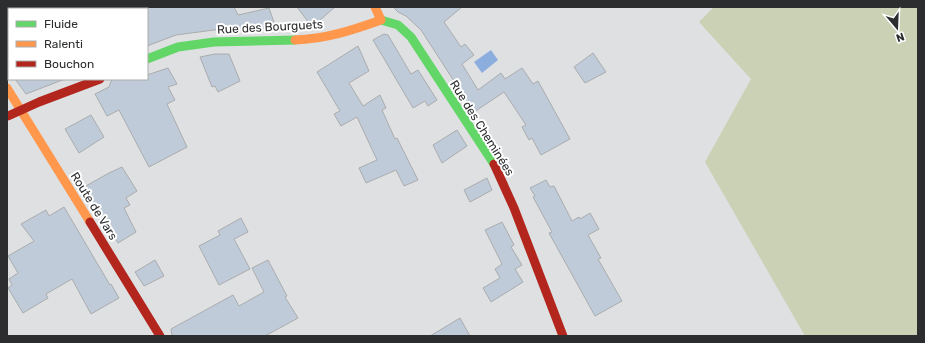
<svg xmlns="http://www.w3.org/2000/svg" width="925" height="343" viewBox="0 0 925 343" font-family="Rubik,sans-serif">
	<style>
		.green { fill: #cad1b4 }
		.water { fill: #8caede }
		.building { fill: #c0cbd9; stroke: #aaacae }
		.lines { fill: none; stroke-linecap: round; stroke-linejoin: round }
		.lane { stroke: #a3a4a5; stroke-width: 8 }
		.fast { stroke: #63d668; stroke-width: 9 }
		.slow { stroke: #ff974d; stroke-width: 9 }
		.jam { stroke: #b3261e; stroke-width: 9 }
		.labels { text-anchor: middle; stroke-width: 4; stroke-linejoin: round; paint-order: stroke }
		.street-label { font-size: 12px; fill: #2c2d2f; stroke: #fff }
	</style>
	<rect width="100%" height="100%" fill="#dee0e2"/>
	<path class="green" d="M714 7H918V336H805L705 162 751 79 699 22Z"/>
	<path class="water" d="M491 50 498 60 482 73 474 62Z"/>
	<path class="building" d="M147 7H234L238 15 269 8 276 28 214 30 176 35 147 46Z
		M297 7H335L312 27Z
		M393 7H462L444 22 461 47 465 44 474 55 462 64 478 90 501 73 505 79 522 68 533 84 538 81 570 139 541 155 532 138 529 140 522 127 526 125 504 92 474 112 421 30 406 16 398 12Z
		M384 34 388 35 411 74 418 70 437 100 428 106 425 101 413 108 373 40Z
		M358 46 369 71 349 83 363 106 380 95 386 108 382 110 395 139 397 138 418 180 404 186 396 170 366 183 359 168 377 160 357 117 341 126 334 114 340 111 317 72Z
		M593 53 606 72 585 83 574 67Z
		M215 54H229L240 81 218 92 215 86 212 87 200 57Z
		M168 68 177 84 168 87 175 100 167 104 187 147 149 167 119 110 107 116 95 94 109 87 112 79H147V75Z
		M15 79H65L26 94Z
		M91 115 104 137 79 153 65 129Z
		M457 130 467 146 442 163 433 145Z
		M122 167 137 191 126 198 130 205 124 208 136 232 118 243 84 187 109 173Z
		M487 178 492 190 470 202 464 190Z
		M546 180 550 187 554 186 572 221 579 217 580 219 590 213 599 229 588 235 601 258 598 259 622 301 595 316 549 233 552 232 533 197 535 196 530 188Z
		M64 207 110 285 111 284 119 298 91 314 72 279 46 294 48 298 23 313 8 288 12 285 9 279 18 273 8 256 34 241 21 224 46 210 49 216Z
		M241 218 248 232 234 239 250 269 219 285 199 246 220 235 218 231Z
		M502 222 514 245 511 247 522 265 515 269 523 282 491 302 483 288 500 278 495 269 502 264 485 230Z
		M155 260 164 276 144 286 135 272Z
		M268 260 287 296 285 297 298 318 265 336H172L171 329 233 295 239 306 264 292 252 268Z
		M460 318 470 336H430Z"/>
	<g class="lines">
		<path class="lane" d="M123 7 124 9"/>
		<path class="fast" d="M381 20 398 25 411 37 494 164
			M147 59 178 47 214 42 295 40"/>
		<path class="slow" d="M295 40C326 39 353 30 381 20L375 7
			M7 88 90 222"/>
		<path class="jam" d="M8 116 39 102 100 79
			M494 164 514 208 563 336
			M90 222 160 336"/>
	</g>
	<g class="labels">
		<g class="street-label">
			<text transform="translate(270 27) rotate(-3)" y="4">Rue des Bourguets</text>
			<text transform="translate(482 128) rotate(58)" y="4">Rue des Cheminées</text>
			<text transform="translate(94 206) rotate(58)" y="4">Route de Vars</text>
		</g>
	</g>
	<rect width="925" height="343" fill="none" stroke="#2c2d2f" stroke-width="16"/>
	<rect x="8" y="8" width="140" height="72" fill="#ffffff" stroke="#ababac"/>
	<rect x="16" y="21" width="20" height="6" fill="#63d668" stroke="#ababac"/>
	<text x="44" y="28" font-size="12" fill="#2c2d2f">Fluide</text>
	<rect x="16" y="41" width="20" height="6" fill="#ff974d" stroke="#ababac"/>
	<text x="44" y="48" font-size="12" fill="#2c2d2f">Ralenti</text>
	<rect x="16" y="61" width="20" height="6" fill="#b3261e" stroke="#ababac"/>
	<text x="44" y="68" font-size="12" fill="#2c2d2f">Bouchon</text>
	<g transform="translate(897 28) rotate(161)" stroke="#ffffff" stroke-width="3" paint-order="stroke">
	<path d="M0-3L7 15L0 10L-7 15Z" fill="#2c2d2f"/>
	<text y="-6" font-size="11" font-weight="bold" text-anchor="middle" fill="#2c2d2f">N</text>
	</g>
</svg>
